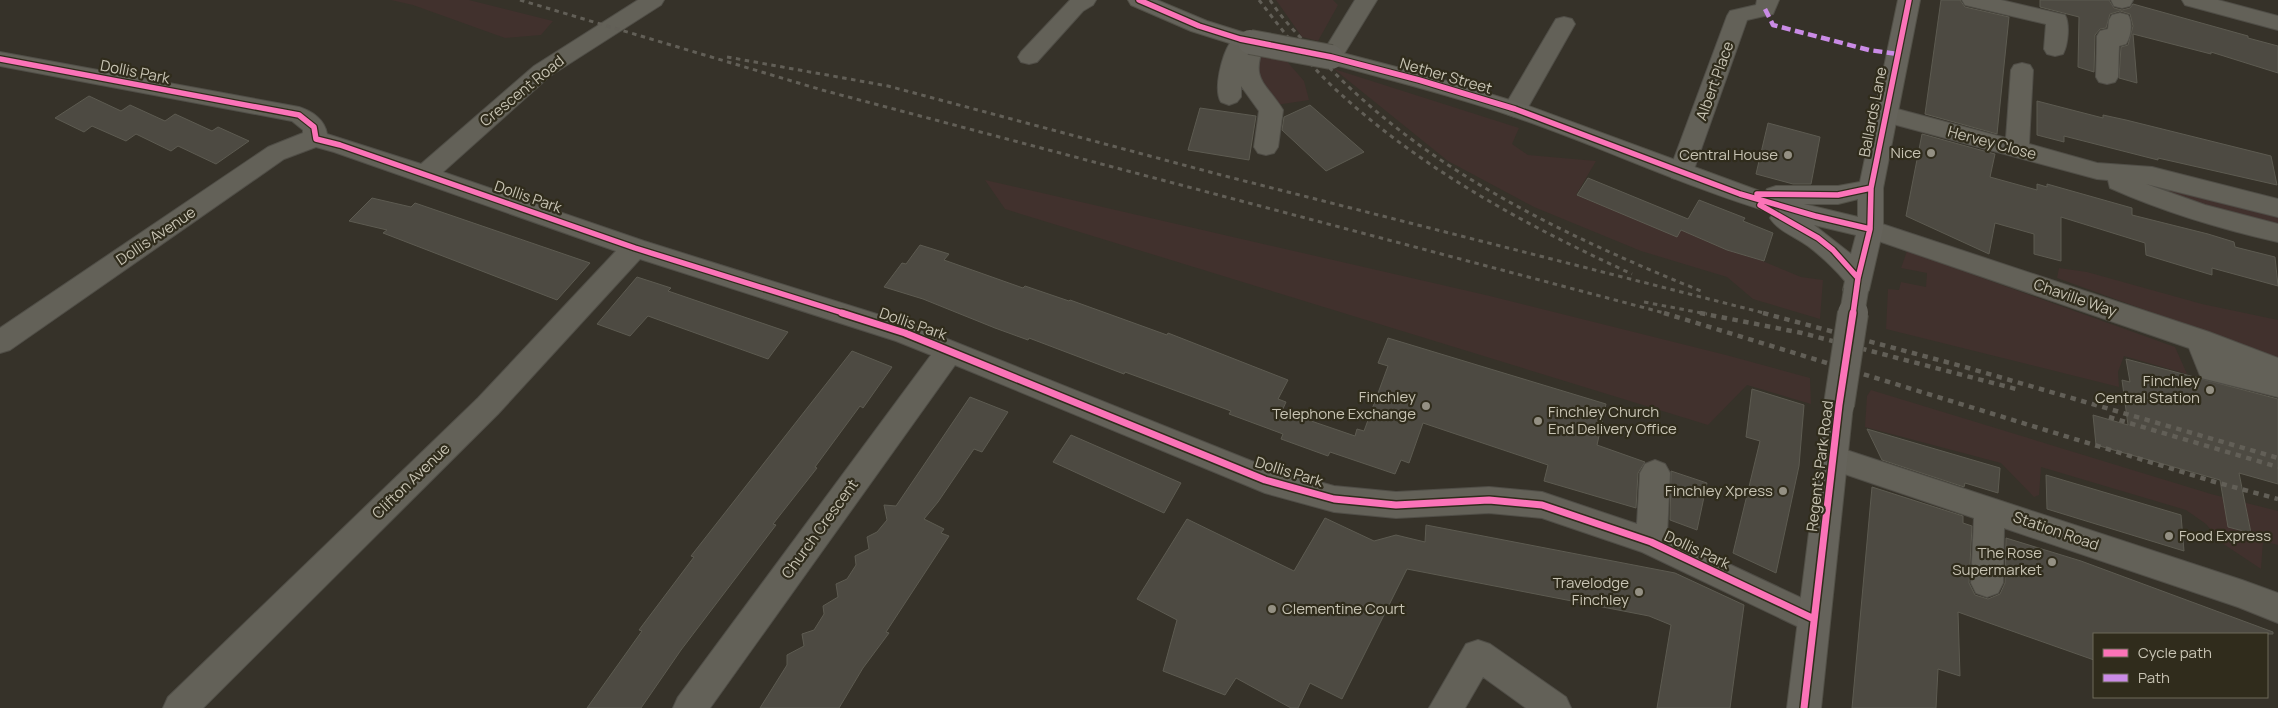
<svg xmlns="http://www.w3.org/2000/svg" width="2278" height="708" viewBox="0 0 2278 708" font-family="Manrope,sans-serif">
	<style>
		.green { fill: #41312d }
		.building { fill: #4d4a42; stroke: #5d5b51 }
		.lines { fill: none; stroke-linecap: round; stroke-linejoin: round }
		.minor-casing { stroke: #504e47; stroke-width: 2 }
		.major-casing { stroke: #525047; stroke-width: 2 }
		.minor { fill: #636158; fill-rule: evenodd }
		.major { fill: #65635b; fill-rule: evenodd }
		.rail-far1 { stroke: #625f57; stroke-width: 3; stroke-dasharray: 4.5 4.5; stroke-linecap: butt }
		.rail { stroke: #625f57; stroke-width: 4.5; stroke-dasharray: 5.5 5.5; stroke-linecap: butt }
		.major-bridge-far1-casing { stroke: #525047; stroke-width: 26; stroke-linecap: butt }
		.major-bridge-casing { stroke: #525047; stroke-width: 32; stroke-linecap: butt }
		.major-bridge-far1 { stroke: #65635b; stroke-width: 24 }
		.major-bridge { stroke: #65635b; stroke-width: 30 }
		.quiet { stroke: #ca8be6; stroke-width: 4.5; stroke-dasharray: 9 4.5; stroke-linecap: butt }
		.cycleway-far1-casing { stroke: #302c1c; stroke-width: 8 }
		.cycleway-casing { stroke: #302c1c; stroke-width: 10 }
		.cycleway-far1 { stroke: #fb73b8; stroke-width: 5.5 }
		.cycleway { stroke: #fb73b8; stroke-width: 7 }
		.poi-dot { fill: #949083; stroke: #302c1c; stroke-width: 2 }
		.labels { text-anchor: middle; stroke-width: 4.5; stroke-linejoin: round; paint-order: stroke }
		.street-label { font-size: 15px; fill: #c7c3b3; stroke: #302c1c }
		.poi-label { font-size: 15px; fill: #c7c3b3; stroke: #302c1c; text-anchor: end }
	</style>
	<rect width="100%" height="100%" fill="#363229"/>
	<path class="green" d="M391 0H469L553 21 541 35 505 38 413 5Z
		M1276 0H1333L1338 5 1318 41 1302 37Z
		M1255 55 1284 58 1304 81 1309 100 1276 105 1255 78Z
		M1334 69 1519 128 1512 144 1528 155 1596 161 1576 195 1677 236 1681 230 1727 250 1760 260 1801 277 1823 280 1820 319 1753 299 1727 277 1641 251 1534 207 1448 161Z
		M2126 178 2278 212V227L2214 210Z
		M985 180 1490 296 1726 355 1810 378 1811 404 1747 385 1708 425 1005 209Z
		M1907 251 2175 347 2187 374 2124 356 2118 372 2119 387 1886 329 1888 289 1899 290 1901 282 1926 287 1927 273 1901 268Z
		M2059 268 2087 272 2202 304 2278 320V358L2057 278Z
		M1871 390 2211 494 2278 511V545L2263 541 2261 569 2222 543 2206 524 2186 510 2041 467 2039 495 2034 497 2001 463 1865 427 1867 396Z"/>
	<path class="building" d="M1941 0H1960L1965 7 2009 17 1997 134 1925 114Z
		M2040 0H2109L2114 8 2122 10 2130 8 2133 4 2248 36V38L2278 46V73L2211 52V54L2133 34 2137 83 2119 78 2121 47 2128 45 2133 26 2130 14 2120 11 2110 14 2106 28 2100 29 2095 35 2094 72 2078 67 2079 17 2040 7Z
		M89 96 121 111 130 105 165 121 175 114 212 131 218 127 249 141 216 164 178 146 171 151 136 134 126 141 92 126 84 132 55 118Z
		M2037 101 2103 118V115L2126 120 2271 156 2277 185 2158 158V160L2064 136V142L2037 135Z
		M1310 105 1364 152 1326 171 1282 130 1284 117Z
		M1200 108 1256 116 1249 160 1188 150Z
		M1768 123 1820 137 1811 184H1793L1756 174Z
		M1922 134 1995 154 1990 177 2037 190V184L2047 187V184L2132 208V215L2208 234 2234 242 2235 247 2275 257 2278 286 2212 268V275L2146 255 2145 243 2061 217V261L2034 254V234L1995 223 1989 254 1906 216Z
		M1588 178 1688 219 1699 200 1745 218 1743 221 1773 233 1764 261 1727 250 1681 230 1677 237 1577 195Z
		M372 198 411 207 415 203 590 263 557 300 383 233 387 230 349 221Z
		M920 245 949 254 944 260 1023 288 1025 286 1069 301 1070 300 1167 335 1168 333 1288 380 1278 399 1286 402 1282 411 1355 436 1357 429 1364 431 1388 366 1378 363 1388 338 1606 404 1597 445 1645 462 1638 473 1636 508 1544 481 1548 465 1423 423 1409 463 1401 460 1395 474 1330 452 1328 456 1281 439 1283 434 1229 414 1231 411 1125 372 1124 374 1029 338 1028 340 995 328 923 299 884 287 902 263 906 264Z
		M637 277 671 288 668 291 788 332 768 359 648 316 630 336 597 324Z
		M852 351 892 367 863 408 860 406 815 467 817 468 773 524 776 525 681 650 641 708H587L642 631 639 630 694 557 691 556Z
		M2126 359 2278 399V484L2239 473 2251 533 2228 527 2220 480 2096 445 2093 415 2128 425 2122 380 2130 382Z
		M1752 389 1804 405 1799 466 1776 573 1733 553 1760 441 1746 437Z
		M970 397 1008 412 982 452 974 449 938 502 924 519 944 529 941 533 949 536 886 632 889 633 863 668 839 708H760L787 665V655L804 646 802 634 814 630 824 614 823 606 838 597 836 584 847 579 856 565 855 556 869 549 867 537 877 532 887 520 884 505 896 506Z
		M1867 429 2000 468 1998 493 1965 483 1964 487 1882 460Z
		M1071 435 1181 483 1164 513 1053 462Z
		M1671 471 1707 483 1697 530 1670 520Z
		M2046 475 2181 515 2184 551 2047 509Z
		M1872 487 1963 516V523L1972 526 1969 583 1975 595 1988 599 2000 594 2005 583 2006 538 2081 561 2273 632V634H2094V660L1958 612 1960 676 1938 669 1936 708H1852Z
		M1325 518 1374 541 1396 535 1425 542 1426 525 1675 573 1744 605 1730 708H1657L1671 625 1649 616 1407 569 1342 699 1310 683 1298 708H1291L1236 678 1225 695 1163 671 1177 620 1137 599 1187 519 1294 571Z"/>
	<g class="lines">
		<defs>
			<path id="minor" d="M638 0H664L661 5 550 76 443 172 644 241 915 326 1269 468 1334 486 1396 492 1489 487 1542 492 1637 524 1640 473 1645 464 1655 460 1665 464 1670 473 1667 535 1825 609 1830 619 1825 629 1814 634 1803 629 1642 552 1542 518 1489 513 1396 518 1334 512 1265 493 955 365 710 708H673L678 697 931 355 896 341 640 259 498 414 203 708H163L168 697 478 398 616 251 334 152 316 147 284 159 10 350 0 353V328L268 147 303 133V130L292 121 0 66V52L299 107C312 111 325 120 327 134L421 164 534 66Z
				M1070 0H1096L1093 5 1083 11 1037 62 1029 64 1021 62 1018 57 1021 52Z
				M1355 0H1377L1339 62 1331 64 1323 62 1320 57Z
				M1757 0H1779L1773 14 1747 20 1693 172 1690 178 1681 180 1672 178 1669 172 1727 16 1730 11 1756 5Z
				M1962 0H2001L2065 15C2070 24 2068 45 2063 54L2055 56 2047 54 2044 49 2046 24 1965 5Z
				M2111 0H2133L2130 6 2122 8 2114 6Z
				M2182 0H2218L2278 16V30L2185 5Z
				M2120 13 2128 15C2133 23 2131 36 2126 44L2119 46 2118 77 2115 82 2107 84 2099 82 2096 77 2097 36 2100 31 2108 29 2109 20 2112 15Z
				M1564 17 1572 19 1575 24 1527 109 1523 114 1515 117 1507 114 1503 109 1553 24 1556 19Z
				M1254 35 1262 37 1265 42C1250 81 1264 80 1283 110L1278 147 1274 153 1266 155 1258 153 1254 147 1259 111 1241 86V97L1237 102 1229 105 1221 102C1213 90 1222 55 1230 43L1243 42 1246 37Z
				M2022 63 2030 65 2033 70 2029 144 2097 163 2152 167 2278 199V217L2146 184 2205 205 2278 224V242C2221 229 2164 212 2110 188L2108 180 2097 179 1878 120 1874 114 1878 108 1886 106 2006 138 2011 70 2014 65Z
				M1870 220 2209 332 2278 358V397L2201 378 2189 348 1861 235 1857 229 1861 223Z
				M1834 446 2242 580 2278 593V623L2238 607 2004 528 2003 583 1998 593 1987 597 1976 593 1971 583 1974 518 1824 467 1819 458 1824 449Z
				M1478 640 1490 644 1566 697 1571 708H1526L1483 677 1465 708H1429L1466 644Z"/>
			<path id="major" d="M1128 0H1157L1207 21 1258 37 1261 42 1258 47 1250 49 1242 47 1191 31 1131 5Z
				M1898 0H1920L1883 188V229L1869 290 1865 297 1856 300 1847 297 1843 290 1845 281C1834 268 1821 256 1808 246 1796 237 1778 231 1770 218L1773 213C1682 186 1596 144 1506 114 1446 94 1384 78 1323 62L1320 57 1323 52 1331 50 1427 75 1523 104 1765 193 1767 189 1776 186H1838L1860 182ZM1858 199V217L1804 204H1838ZM1814 225 1856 235 1851 254Z
				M1839 393 1849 397 1853 405 1821 708H1787L1825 405 1829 397Z"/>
		</defs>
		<use href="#minor" class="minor-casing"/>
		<use href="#major" class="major-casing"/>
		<use href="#minor" class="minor"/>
		<use href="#major" class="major"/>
		<path class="rail-far1" d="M520 0 822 90 1668 314
			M1259 0C1282 30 1305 60 1333 87 1419 168 1525 225 1632 274
			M1270 0C1284 22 1304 41 1322 60 1425 170 1563 235 1701 291
			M727 57 888 86 1221 175 1768 314
			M1644 302 1707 314"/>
		<path class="rail" d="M1664 313 2215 482 2278 499
			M1700 313 1802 333 2016 389
			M1763 313 1965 367 2278 458
			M2109 417 2278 467"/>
		<defs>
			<path id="major-bridge-far1" d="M1250 42 1331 57
				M1852 314 1856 290"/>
			<path id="major-bridge" d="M1839 405 1853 313"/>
		</defs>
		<use href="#major-bridge-far1" class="major-bridge-far1-casing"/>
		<use href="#major-bridge" class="major-bridge-casing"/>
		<use href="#major-bridge-far1" class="major-bridge-far1"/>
		<use href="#major-bridge" class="major-bridge"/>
		<path class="quiet" d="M1765 9 1773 25 1869 50 1897 54"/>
		<defs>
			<path id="cycleway-far1" d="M1139 0 1199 26 1240 39 1331 57 1419 80 1515 109 1740 194 1815 216 1870 229
				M0 59 299 115 314 127 316 139 340 145 635 248 846 314
				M1757 194 1838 195 1871 188
				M1760 205 1818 238 1833 250 1858 278
				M1853 314 1858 278 1870 229 1871 188 1909 0"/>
			<path id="cycleway" d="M842 313 905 333 1265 480 1334 499 1396 505 1489 500 1542 505 1651 542 1814 619
				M1804 708 1839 405 1853 313"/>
		</defs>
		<use href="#cycleway-far1" class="cycleway-far1-casing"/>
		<use href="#cycleway" class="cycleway-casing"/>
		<use href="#cycleway-far1" class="cycleway-far1"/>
		<use href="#cycleway" class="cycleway"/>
	</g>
	<g class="poi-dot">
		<circle cx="1931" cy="153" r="5"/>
		<circle cx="1788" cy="155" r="5"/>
		<circle cx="2210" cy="390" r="5"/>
		<circle cx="1426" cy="406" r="5"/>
		<circle cx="1538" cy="421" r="5"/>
		<circle cx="1783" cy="491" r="5"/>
		<circle cx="2169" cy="536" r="5"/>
		<circle cx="2052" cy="562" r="5"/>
		<circle cx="1639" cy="592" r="5"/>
		<circle cx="1272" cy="609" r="5"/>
	</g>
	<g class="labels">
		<g class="street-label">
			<text transform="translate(135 72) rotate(11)" y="5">Dollis Park</text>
			<text transform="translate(1446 76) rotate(16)" y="5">Nether Street</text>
			<text transform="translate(1715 81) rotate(-70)" y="5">Albert Place</text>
			<text transform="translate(522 91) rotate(-39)" y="5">Crescent Road</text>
			<text transform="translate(1873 112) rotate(-79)" y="5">Ballards Lane</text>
			<text transform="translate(1992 143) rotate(15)" y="5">Hervey Close</text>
			<text transform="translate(528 197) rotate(19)" y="5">Dollis Park</text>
			<text transform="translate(156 236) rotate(-34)" y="5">Dollis Avenue</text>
			<text transform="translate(2075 298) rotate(19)" y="5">Chaville Way</text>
			<text transform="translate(913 324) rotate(19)" y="5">Dollis Park</text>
			<text transform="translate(1820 466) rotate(-83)" y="5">Regent's Park Road</text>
			<text transform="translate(1289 472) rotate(17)" y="5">Dollis Park</text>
			<text transform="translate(411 481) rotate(-44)" y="5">Clifton Avenue</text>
			<text transform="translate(820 529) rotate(-54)" y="5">Church Crescent</text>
			<text transform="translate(2056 531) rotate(19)" y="5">Station Road</text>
			<text transform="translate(1697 550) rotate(25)" y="5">Dollis Park</text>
		</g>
		<g class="poi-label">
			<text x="1921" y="158">Nice</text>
			<text x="1778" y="160">Central House</text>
			<text x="2200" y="386">Finchley<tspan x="2200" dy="17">Central Station</tspan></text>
			<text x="1416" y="402">Finchley<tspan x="1416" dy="17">Telephone Exchange</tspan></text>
			<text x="1548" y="417" text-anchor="start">Finchley Church<tspan x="1548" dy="17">End Delivery Office</tspan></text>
			<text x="1773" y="496">Finchley Xpress</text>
			<text x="2179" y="541" text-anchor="start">Food Express</text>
			<text x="2042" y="558">The Rose<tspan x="2042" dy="17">Supermarket</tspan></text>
			<text x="1629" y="588">Travelodge<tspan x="1629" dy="17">Finchley</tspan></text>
			<text x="1282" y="614" text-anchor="start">Clementine Court</text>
		</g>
	</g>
	<rect x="2093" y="633" width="175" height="65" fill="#302c1c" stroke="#6c6858"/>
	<rect x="2103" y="649" width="25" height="8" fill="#fb73b8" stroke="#6c6858"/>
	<text x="2138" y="658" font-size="15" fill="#c7c3b3">Cycle path</text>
	<rect x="2103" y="674" width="25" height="8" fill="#ca8be6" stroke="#6c6858"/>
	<text x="2138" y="683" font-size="15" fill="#c7c3b3">Path</text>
</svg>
